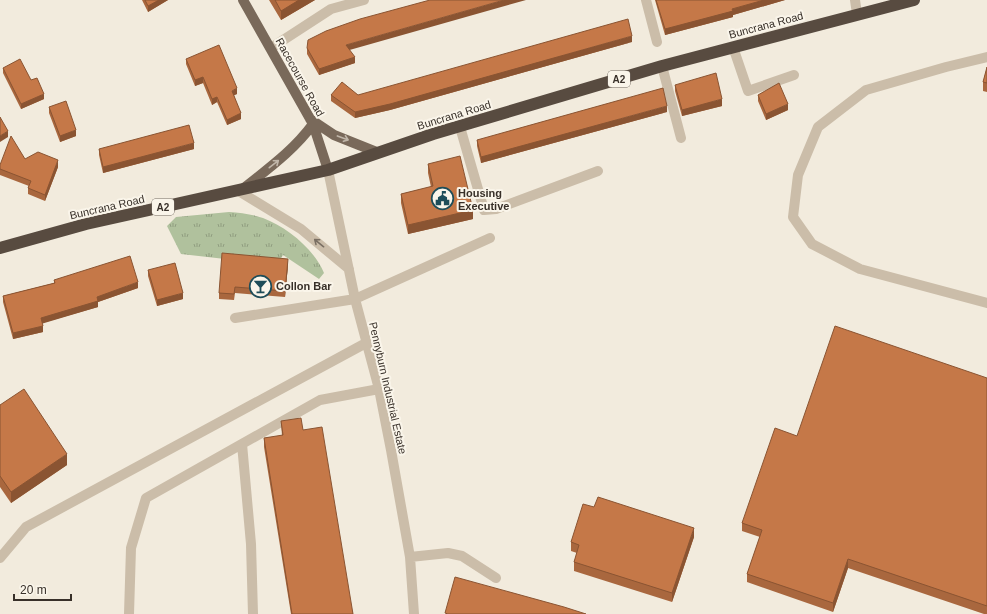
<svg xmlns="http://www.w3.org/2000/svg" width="987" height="614" viewBox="0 0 987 614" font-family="Arial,sans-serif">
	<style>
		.grass { fill: url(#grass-tufts) }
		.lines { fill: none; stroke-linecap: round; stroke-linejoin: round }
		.minor { stroke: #cbbda9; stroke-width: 10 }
		.major { stroke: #79695a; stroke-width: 10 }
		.highway { stroke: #584b40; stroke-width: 12 }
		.wall { fill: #a9673e }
		.shaded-wall { fill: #8a5432 }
		.building { fill: #c57848; stroke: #8a5432 }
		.oneway { stroke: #c0b6a9 }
		.oneway2 { stroke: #7a6f63 }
		.labels { text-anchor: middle; stroke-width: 4; stroke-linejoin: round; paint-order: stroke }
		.shield { fill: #faf5ea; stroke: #726b63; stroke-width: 1 }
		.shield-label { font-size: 10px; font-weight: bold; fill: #383029 }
		.street-label { font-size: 11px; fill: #383029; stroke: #faf5ea }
		.poi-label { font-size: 11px; font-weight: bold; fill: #383029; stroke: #faf5ea; text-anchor: start }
	</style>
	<defs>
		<pattern id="grass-tufts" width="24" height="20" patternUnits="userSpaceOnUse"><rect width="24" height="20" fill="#b0c19d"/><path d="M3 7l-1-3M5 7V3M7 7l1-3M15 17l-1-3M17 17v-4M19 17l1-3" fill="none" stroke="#909d80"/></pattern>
	</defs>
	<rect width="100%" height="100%" fill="#f2ebdd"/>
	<path class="grass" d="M229 212C240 213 252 214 263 218 287 227 314 249 324 273L319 279 283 255 277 265 181 254 167 226 176 217Z"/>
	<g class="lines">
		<path class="minor" d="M646 0 657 42
			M855 0 857 14
			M733 47 748 91 794 75
			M271 48 331 9 364 0
			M987 57 946 67 866 90 818 127 798 175 793 217 812 244 860 269 987 303
			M662 66 681 138
			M460 127 484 210 496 209 598 171
			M328 170 355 299 379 389 391 450 410 557 414 614
			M237 190 301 229 349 269
			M235 318 355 299 490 238
			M242 444 251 544 253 614
			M410 557 448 553 462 556 496 578
			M0 558 26 527 366 343
			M129 614 131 548 146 498 320 400 379 389"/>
		<path class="major" d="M243 0 313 124 328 170
			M310 119 334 135 379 153
			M244 188C269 168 294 150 313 124"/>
		<path class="highway" d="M0 248 86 224 328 170 433 134 662 66 914 0"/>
	</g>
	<path class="wall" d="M142 0H168L148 12Z
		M269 0H315L281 20Z
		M655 0H785L733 15V17L665 35Z
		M632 42 390 110 355 118 331 101V95H358Z
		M307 48 349 50 355 63 319 75 307 54Z
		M186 59 237 94 234 95 241 119 227 125 217 102 212 105 203 83 195 86 186 64Z
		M987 67V92L983 91V82Z
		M3 68 31 80 44 99 21 109 3 73Z
		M675 85 722 106 682 116 675 91Z
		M758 95 788 110 766 120 758 101Z
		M49 107 76 136 60 142 49 113Z
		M667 112 481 163 477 146V140Z
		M99 149H194L103 173 99 155Z
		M25 159 58 167 45 201 28 194V188L29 186 0 175V165Z
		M428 164 473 219 408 234 401 203V194L431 187 428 173Z
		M288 265 285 297 235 293 234 300 219 299V293Z
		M148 270 183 299 157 306 148 276Z
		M54 280 138 288 98 302V307L42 323 43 332 13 339 3 302V296L54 283Z
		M987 378V614H984L848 568 833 612 747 582V574L760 537 742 531V523L797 436Z
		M0 405 67 465 11 503 0 487Z
		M281 421 303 430 353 614H291L264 447V438L282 436Z
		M694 537 672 602 574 571V562L577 553 571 551V542Z"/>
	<path class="shaded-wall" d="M159 0H168L148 12V6Z
		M299 0H315L281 20V11Z
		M504 0H526L346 51V45Z
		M764 0H785L733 15V17L665 35V29Z
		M632 36V42L390 110 355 118V112Z
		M355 57V63L319 75V69Z
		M203 77V83L195 86V80Z
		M237 88V94L232 96V91Z
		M44 94V99L21 109V104Z
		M217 97V102L212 105V99Z
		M722 99V106L682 116V110Z
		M788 104V110L766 120V114Z
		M667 106V112L481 163V157Z
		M241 113V119L227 125V120Z
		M76 130V136L60 142V136Z
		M8 131V137L0 142V136Z
		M194 143V149L103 173V167Z
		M58 160V167L45 201V195Z
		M473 210V219L408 234V225Z
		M288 259V265L285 297V291Z
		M138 282V288L98 302V307L41 324V318L97 297Z
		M183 293V299L157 306V300Z
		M43 326V332L13 339V333Z
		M67 454V465L11 503V492Z
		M694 528V537L672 602V593Z
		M848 559V568L833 612V603Z"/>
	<path class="building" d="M145 0H159L148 6Z
		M275 0H299L281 11Z
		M430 0H504L346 45 355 57 319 69 307 48 308 40 326 31 360 19Z
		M656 0H764L732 9 733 11 665 29Z
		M628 19 632 36 390 104 355 112 331 95 342 82 358 95Z
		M219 45 237 88 232 91 241 113 227 120 217 97 212 99 203 77 195 80 186 59Z
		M20 59 31 80 37 78 44 94 21 104 3 68Z
		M987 67V83L983 82Z
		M716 73 722 99 682 110 675 85Z
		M779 83 788 104 766 114 758 95Z
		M663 88 667 106 481 157 477 140Z
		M66 101 76 130 60 136 49 107Z
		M0 117 8 131 0 136Z
		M189 125 194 143 103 167 99 149Z
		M11 136 25 159 38 152 58 160 45 195 28 188 31 181 0 169V165Z
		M460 156 473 210 408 225 401 194 433 186 428 164Z
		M222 253 288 259 285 291 235 287 234 294 219 293Z
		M130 256 138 282 97 297 98 301 41 318 43 326 13 333 3 296 55 283 54 280Z
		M175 263 183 293 157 300 148 270Z
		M835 326 987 378V606L848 559 833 603 747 574 762 530 742 523 775 428 797 436Z
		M24 389 67 454 11 492 0 476V405Z
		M301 418 303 430 322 427 353 614H292L264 438 283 435 281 421Z
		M598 497 694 528 672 593 574 562 579 545 571 542 583 504 594 507Z
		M455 577 564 607 586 614H448L445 613Z"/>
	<defs><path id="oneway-shaft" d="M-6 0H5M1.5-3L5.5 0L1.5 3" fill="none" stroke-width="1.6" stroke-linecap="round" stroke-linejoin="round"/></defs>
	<g class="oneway">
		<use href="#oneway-shaft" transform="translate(343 138) rotate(20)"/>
		<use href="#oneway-shaft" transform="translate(274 164) rotate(-38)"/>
	</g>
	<use class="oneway2" href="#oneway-shaft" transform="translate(319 243) rotate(-141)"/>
	<defs>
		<symbol id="civic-ring" viewBox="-11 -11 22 22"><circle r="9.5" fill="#faf5ea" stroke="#1e4d59" stroke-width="1.5"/><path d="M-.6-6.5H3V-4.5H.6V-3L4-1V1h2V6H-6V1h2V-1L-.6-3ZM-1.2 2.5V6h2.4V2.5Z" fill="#1e4d59"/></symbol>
		<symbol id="bar-ring" viewBox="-11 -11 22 22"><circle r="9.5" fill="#faf5ea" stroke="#1e4d59" stroke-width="1.5"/><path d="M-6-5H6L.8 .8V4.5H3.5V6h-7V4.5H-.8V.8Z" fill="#1e4d59"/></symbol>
	</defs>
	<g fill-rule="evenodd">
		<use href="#civic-ring" x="430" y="186" width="25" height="25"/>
		<use href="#bar-ring" x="248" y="274" width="25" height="25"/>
	</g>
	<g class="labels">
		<g class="shield">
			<rect x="608" y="71" width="22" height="16" rx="3"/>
			<rect x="152" y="199" width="22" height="16" rx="3"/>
		</g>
		<g class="shield-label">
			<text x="619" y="83">A2</text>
			<text x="163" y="211">A2</text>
		</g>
		<g class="street-label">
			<text transform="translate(766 25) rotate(-15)" y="4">Buncrana Road</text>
			<text transform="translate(300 77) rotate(61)" y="4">Racecourse Road</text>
			<text transform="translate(454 115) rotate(-17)" y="4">Buncrana Road</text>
			<text transform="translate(107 207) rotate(-13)" y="4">Buncrana Road</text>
			<text transform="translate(388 388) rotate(77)" y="4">Pennyburn Industrial Estate</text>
		</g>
		<g class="poi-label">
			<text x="458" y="197">Housing<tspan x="458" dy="13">Executive</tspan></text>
			<text x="276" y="290">Collon Bar</text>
		</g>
	</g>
	<path d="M14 594v6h57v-6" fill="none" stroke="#383029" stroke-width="2"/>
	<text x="20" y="594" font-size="12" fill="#383029" stroke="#faf5ea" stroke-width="3" paint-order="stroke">20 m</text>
</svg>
